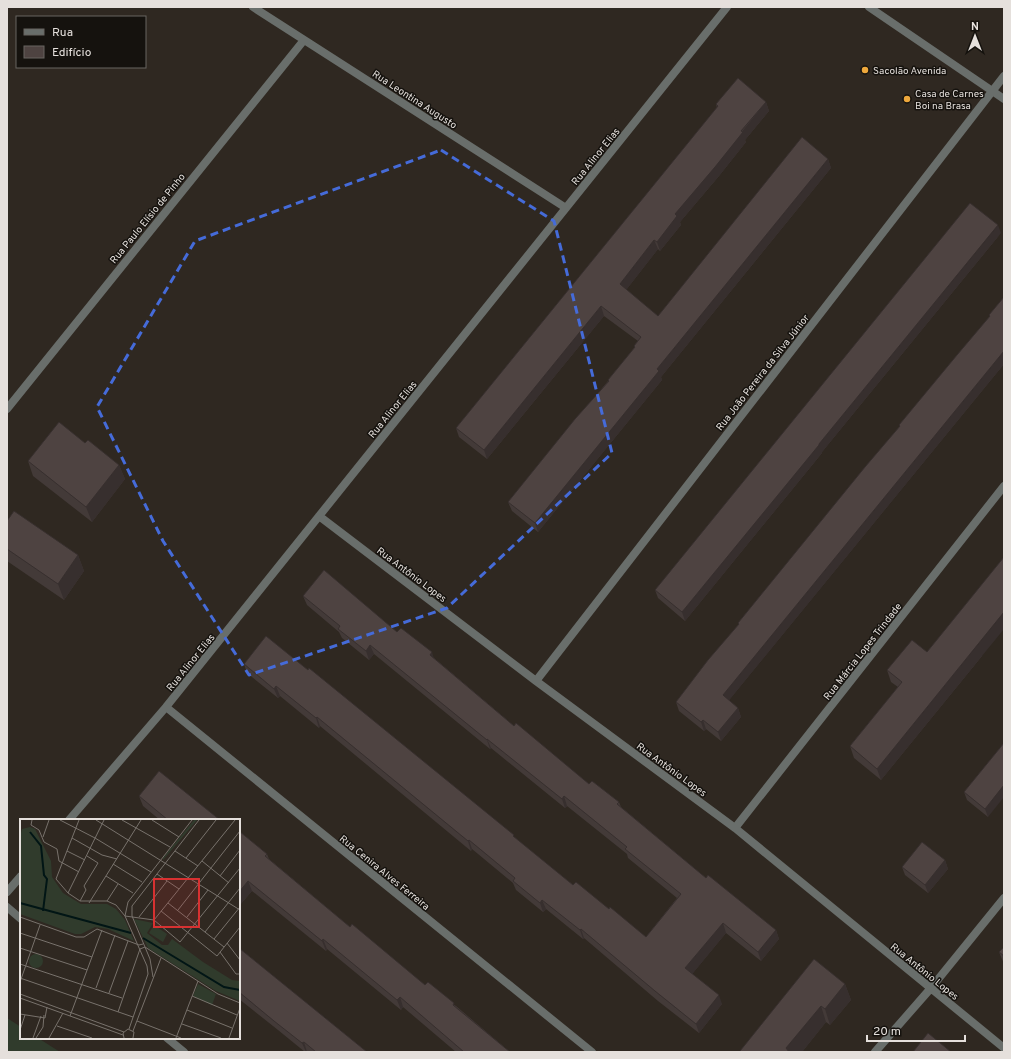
<svg xmlns="http://www.w3.org/2000/svg" width="1011" height="1059" viewBox="0 0 1011 1059" font-family="Overpass,sans-serif">
	<style>
		.green { fill: #303b2c }
		.lines { fill: none; stroke-linecap: round; stroke-linejoin: round }
		.minor { stroke: #696e6b; stroke-width: 8 }
		.wall { fill: #433a38 }
		.shaded-wall { fill: #372f2e }
		.building { fill: #4e4341; stroke: #372f2e }
		.marked { fill: none; stroke: #456bd9; stroke-width: 3; stroke-dasharray: 8 5; stroke-linejoin: round }
		.poi-dot { fill: #eea83c; stroke: #15120e; stroke-width: 1.5 }
		.labels { text-anchor: middle; stroke-width: 3; stroke-linejoin: round; paint-order: stroke }
		.poi-label { font-size: 10px; fill: #e5e0dc; stroke: #15120e; text-anchor: start }
		.street-label { font-size: 10px; fill: #e5e0dc; stroke: #15120e }
		.inset-river { fill: none; stroke: #011515; stroke-width: 2 }
		.inset-road { fill: none; stroke: #78726c; stroke-width: 1 }
		.view { fill: #d73131; fill-opacity: 0.15; stroke: #d73131; stroke-width: 2 }
		.inset-edge { fill: none; stroke: #e5e0dc; stroke-width: 2 }
	</style>
	<rect width="100%" height="100%" fill="#2f2821"/>
	<path class="green" d="M7 1018 21 1027V1038H38L60 1052H7Z"/>
	<g class="lines">
		<path class="minor" d="M253 7 566 208
			M869 7 1004 99
			M7 409 304 40
			M319 516 536 681 735 828 1004 1048
			M536 681 1004 76
			M166 707 592 1052
			M69 820 166 707 727 7
			M735 828 1004 486
			M7 892 21 876
			M7 907 21 919
			M167 1038 184 1052
			M875 1052 931 988 1004 898"/>
	</g>
	<path class="wall" d="M766 102 769 111 745 140 746 142 719 176 680 222 681 225 660 251 658 249 626 290 658 316 828 159 831 168 661 377 662 380 538 532 512 511 508 502 608 381V380L635 347 634 346 638 341 604 316 487 459 459 437 456 428 717 108 716 104Z
		M1001 233 822 452V453L685 621 658 598 655 590Z
		M1004 297V364L729 700 738 708 741 717 721 741 706 729 704 731 679 711 676 702 739 624 738 623 900 427 899 425 990 317 989 315Z
		M28 461 119 465 125 479 92 522 33 476Z
		M7 521 78 555 84 571 64 600 7 561Z
		M303 596 397 632 434 658 514 726 589 784 619 802 621 807 706 878 776 930 779 939 761 961 726 933 692 974 722 1004 699 1033 658 1001 584 938 583 939 546 909 543 912 516 890 513 883 472 849 471 851 320 726 319 728 280 696 278 698 247 673 244 664 515 838 573 885 609 909 646 937 677 898 628 858 627 854 567 806 565 808 491 748 490 749 374 654 369 660 342 638 339 632 307 605Z
		M927 652 982 656 881 780 854 758 850 746 898 687 891 682 887 670Z
		M1004 743 988 817 967 800 964 792Z
		M139 796 220 820H160L143 806Z
		M239 831 267 854 269 859 350 927 425 985 456 1006 510 1052H456L403 1007 401 1010 327 949 326 951 252 891 239 906Z
		M945 860 948 869 928 893 905 875 902 867Z
		M1004 947V964L999 952Z
		M239 948 367 1052H305L278 1030 239 999Z
		M845 984 851 1000 830 1025 826 1022 802 1052H740V1051Z"/>
	<path class="shaded-wall" d="M766 102 769 111 745 140 746 142 719 176 680 222 681 225 660 251 657 242 675 214Z
		M828 159 831 168 661 377 662 380 538 532 535 523 657 369Z
		M998 225 1001 233 822 452V453L685 621 682 612 819 444Z
		M654 240 658 249 623 294 620 284Z
		M601 306 604 316 487 459 484 450Z
		M1004 351V364L726 704 723 695Z
		M119 465 125 479 92 522 86 507Z
		M78 555 84 571 64 600 58 584Z
		M1004 612V629L881 780 877 769Z
		M370 645 374 654 369 660 366 651Z
		M432 652 435 662 430 655Z
		M276 686 280 696 278 698 274 689Z
		M738 708 741 717 721 741 718 732Z
		M317 717 320 726 319 728 316 718Z
		M703 720 706 729 704 731 701 722Z
		M487 739 491 748 490 749 487 740Z
		M1004 785V797L988 817 985 809Z
		M564 796 567 806 565 808 562 799Z
		M469 840 472 849 471 851 468 841Z
		M945 860 948 869 928 893 925 885Z
		M248 881 252 891 239 906V892Z
		M542 900 546 909 543 912 540 903Z
		M723 923 726 933 689 978 685 968Z
		M581 929 584 938 583 939 580 930Z
		M776 930 779 939 761 961 758 952Z
		M323 939 327 949 326 951 322 941Z
		M845 984 851 1000 830 1025 825 1009Z
		M719 995 722 1004 699 1033 696 1024Z
		M400 997 403 1007 401 1010 397 1000Z
		M821 1006 826 1022 802 1052H787L786 1048Z
		M304 1042 307 1052H306L302 1043Z"/>
	<path class="building" d="M738 78 766 102 741 131 743 132 715 167 675 214 677 216 657 242 654 240 620 284 658 316 802 137 828 159 657 369 659 371 535 523 508 502 575 419 609 381 608 380 635 347 634 346 641 337 601 306 484 450 456 428 718 106 716 104Z
		M970 203 998 225 819 444V445L682 612 655 590Z
		M1004 297V351L723 695 738 708 718 732 703 720 701 722 676 702 708 660 739 624 738 623 865 467 900 426 899 425 957 355 990 316 989 315Z
		M59 422 85 443 88 440 119 465 86 507 28 461Z
		M14 511 78 555 58 584 7 549V521Z
		M1004 557V612L877 769 850 746 902 682 887 670 912 640 927 652Z
		M324 570 397 632 401 628 432 652 430 655 514 726 516 723 589 784 592 781 619 802 617 804 706 878 708 875 776 930 758 952 723 923 685 968 719 995 696 1024 655 991 581 929 580 930 542 900 540 903 513 881 515 878 469 840 468 841 317 717 316 718 276 686 274 689 244 664 266 636 308 670 309 668 514 835 513 836 573 885 576 882 609 909 610 907 646 937 681 894 625 849 627 847 564 796 562 799 487 739V740L370 645 366 651 338 629 340 626 303 596Z
		M1004 743V785L985 809 964 792Z
		M159 771 220 820H168L139 796Z
		M239 831 267 854 265 856 350 927 352 924 425 985 428 982 454 1003 453 1005 510 1052H464L400 997 397 1000 323 939 322 941 248 881 239 892Z
		M922 842 945 860 925 885 902 867Z
		M1004 947V956L999 952Z
		M239 948 367 1052H316L304 1042 302 1043 274 1021 239 992Z
		M814 959 845 984 825 1009 821 1006 786 1048 789 1052H741L740 1051Z
		M928 1033 951 1052H913Z"/>
	<path class="marked" d="M441 150 554 221 612 453 447 608 249 675 163 541 97 407 195 241Z"/>
	<g class="poi-dot">
		<circle cx="865" cy="70" r="4"/>
		<circle cx="907" cy="99" r="4"/>
	</g>
	<g class="labels">
		<g class="poi-label">
			<text x="873" y="74">Sacolão Avenida</text>
			<text x="915" y="97">Casa de Carnes<tspan x="915" dy="12">Boi na Brasa</tspan></text>
		</g>
		<g class="street-label">
			<text transform="translate(415 99) rotate(33)" y="4">Rua Leontina Augusto</text>
			<text transform="translate(595 156) rotate(-51)" y="4">Rua Alinor Elias</text>
			<text transform="translate(147 218) rotate(-51)" y="4">Rua Paulo Elísio de Pinho</text>
			<text transform="translate(762 372) rotate(-52)" y="4">Rua João Pereira da Silva Júnior</text>
			<text transform="translate(392 409) rotate(-51)" y="4">Rua Alinor Elias</text>
			<text transform="translate(412 574) rotate(37)" y="4">Rua Antônio Lopes</text>
			<text transform="translate(862 651) rotate(-52)" y="4">Rua Márcia Lopes Trindade</text>
			<text transform="translate(190 662) rotate(-51)" y="4">Rua Alinor Elias</text>
			<text transform="translate(672 769) rotate(36)" y="4">Rua Antônio Lopes</text>
			<text transform="translate(385 872) rotate(39)" y="4">Rua Cenira Alves Ferreira</text>
			<text transform="translate(925 971) rotate(39)" y="4">Rua Antônio Lopes</text>
		</g>
	</g>
	<g transform="translate(20 819)">
		<rect width="220" height="220" fill="#2f2821"/>
		<path d="M174 1H177L143 41V39ZM10 8 15 10 31 42 32 58 43 74 61 85H87L96 90 105 101 114 122 88 110 75 108 61 115H55L0 95V18L2 10ZM114 100 133 104 127 114 142 126H148L152 120 183 143 212 161 220 162V182L196 172 128 129ZM134 106 147 115 143 123 129 114ZM9 142a7 7 0 1 1 14 0a7 7 0 1 1-14 0ZM178 165 196 175 192 186 173 177Z" fill="#303b2c"/>
		<path class="inset-river" d="M10 13 21 27 24 56 27 60 23 92M0 84 111 114M123 119 204 168 220 171"/>
		<path class="inset-road" d="M12 1 11 6 19 11 24 23 37 30 39 42 59 53M40 1 75 19 131 53M59 1 36 60 48 74 60 82H87L96 86 105 97 134 101 160 123 220 49M76 1 220 91M102 1 150 28M132 1 159 18M23 18 29 1M52 19 82 36 97 40M47 32 65 41M155 32 178 47M166 39 196 1M182 42 209 64M93 45 122 63M137 55 159 70M86 57 113 74M200 57 220 31M48 74 84 1M60 82 66 71 64 67 78 44 67 37M87 82 98 65M69 84 121 1M148 84 204 128M158 91 220 12M141 92 197 137 220 108M0 98 56 118H64L77 110 119 126 123 125M119 98 147 62M167 98 188 71M134 101 215 1M185 113 220 69M0 114 72 138M194 120 220 88M207 124 220 141M0 129 67 151M200 133 216 155H220M0 145 102 179M133 158 130 140 112 97V87L179 1M0 159 113 198M0 163 20 106M76 169 95 116M89 174 108 122M0 175 104 213M172 177 217 196M0 179 103 216M167 191 212 209M98 193 120 130 125 128 198 175 220 184M0 195 25 199 27 188M50 197 82 111M117 202 161 219M162 205 201 219M37 207 72 219M109 210 128 155 127 147 105 97 108 83 172 1M0 211 5 196M113 212 141 139M13 219 21 197M16 219 23 208 24 196M29 219 43 194M104 219 103 214 108 210 114 213 113 219M156 219 178 162M209 219 220 189"/>
		<path class="view" d="M134 60H179V108H134Z"/>
		<rect width="220" height="220" class="inset-edge"/>
	</g>
	<rect width="1011" height="1059" fill="none" stroke="#e5e0dc" stroke-width="16"/>
	<rect x="16" y="16" width="130" height="52" fill="#15120e" stroke="#686460"/>
	<rect x="24" y="29" width="20" height="6" fill="#696e6b" stroke="#686460"/>
	<text x="52" y="36" font-size="12" fill="#e5e0dc">Rua</text>
	<rect x="24" y="46" width="20" height="12" fill="#4e4341" stroke="#686460"/>
	<text x="52" y="56" font-size="12" fill="#e5e0dc">Edifício</text>
	<g transform="translate(975 36)" stroke="#15120e" stroke-width="3" paint-order="stroke">
	<path d="M0-3L7 15L0 10L-7 15Z" fill="#e5e0dc"/>
	<text y="-6" font-size="11" font-weight="bold" text-anchor="middle" fill="#e5e0dc">N</text>
	</g>
	<path d="M867 1035v6h98v-6" fill="none" stroke="#e5e0dc" stroke-width="2"/>
	<text x="873" y="1035" font-size="12" fill="#e5e0dc" stroke="#15120e" stroke-width="3" paint-order="stroke">20 m</text>
</svg>
